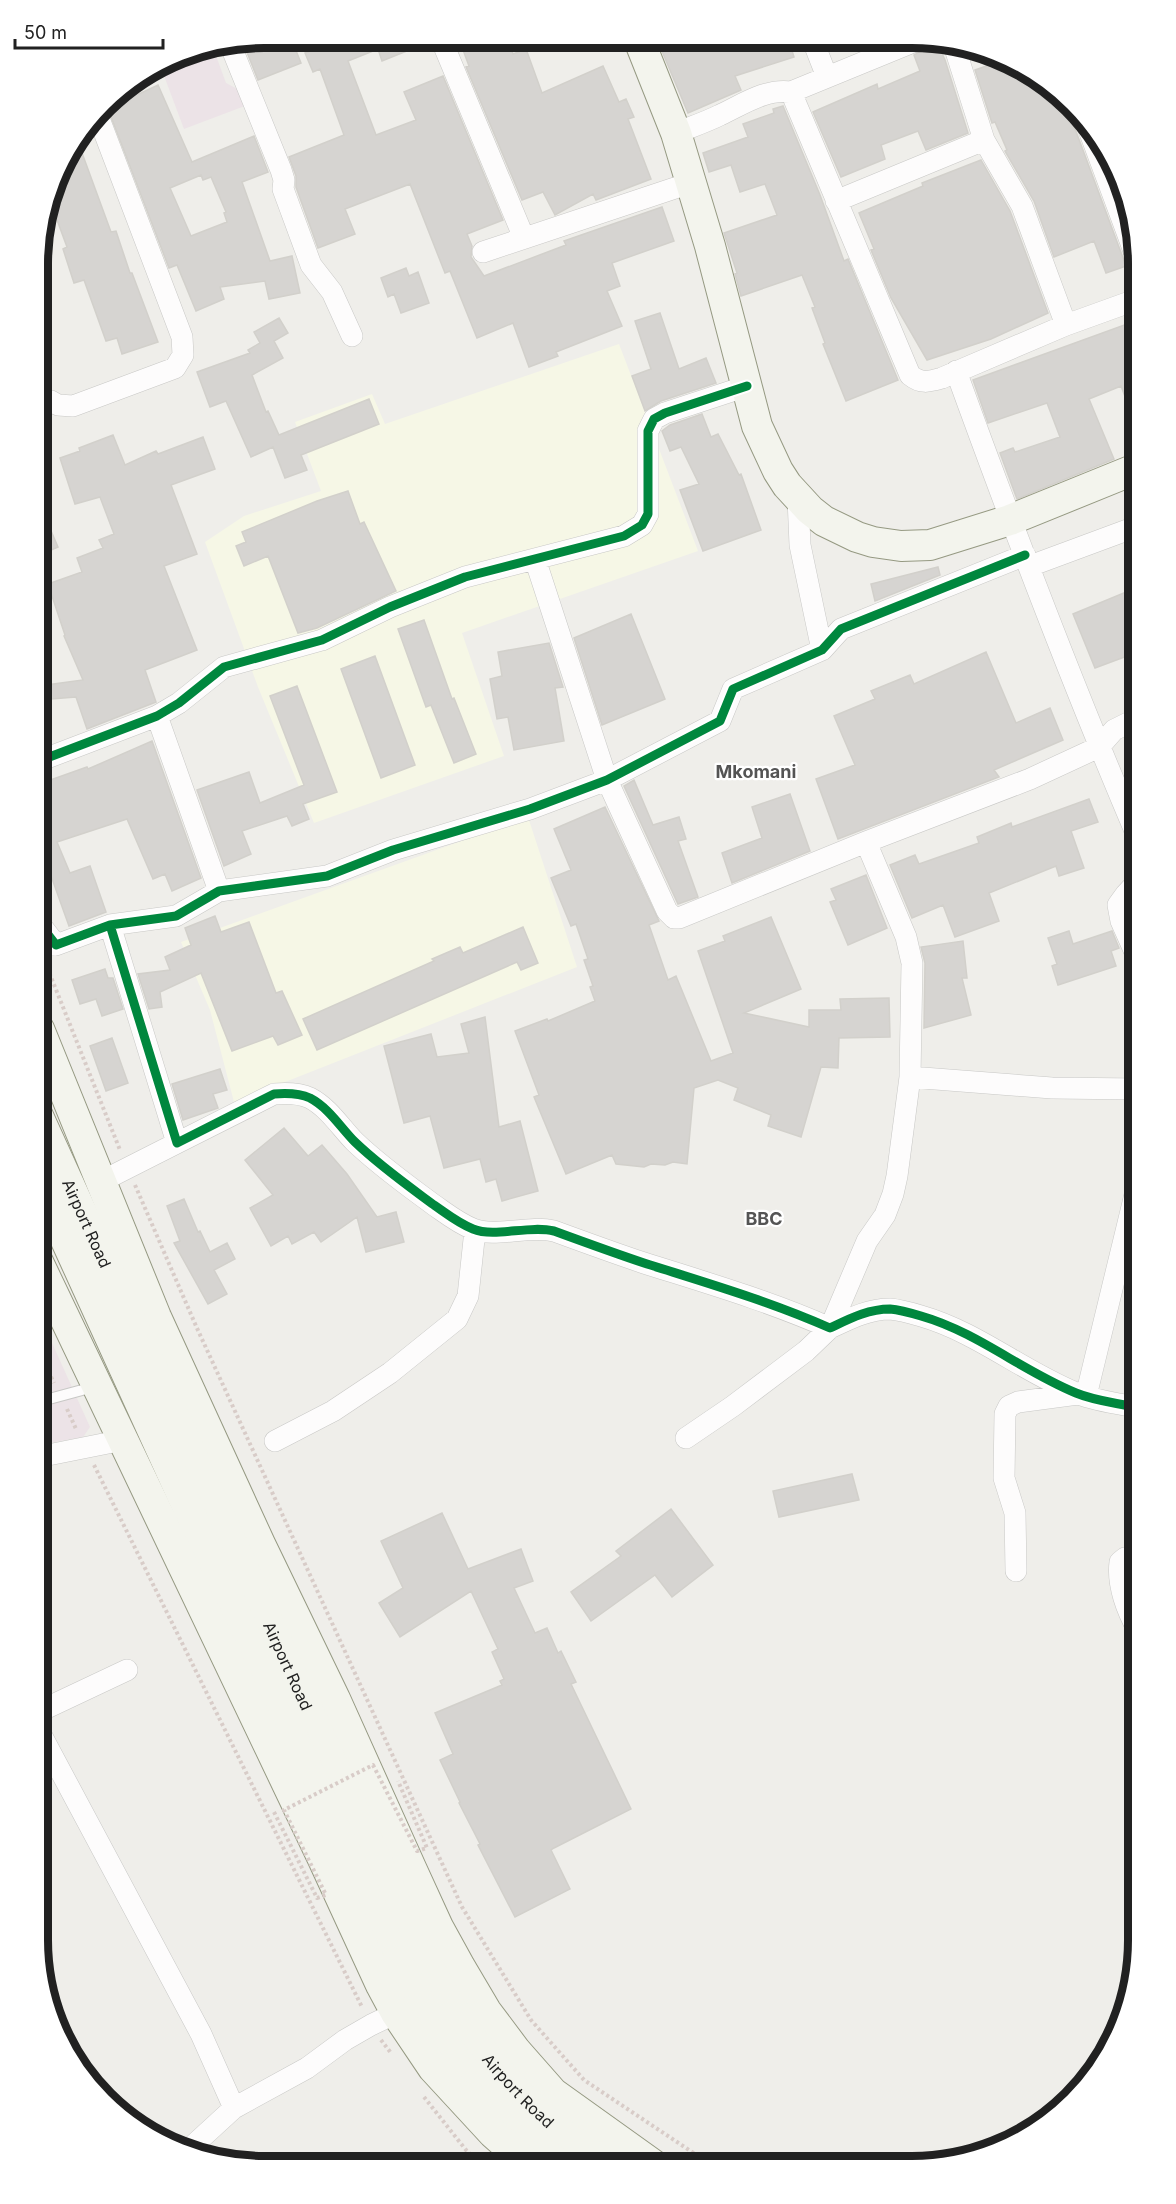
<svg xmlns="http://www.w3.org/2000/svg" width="1176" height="2204" viewBox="0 0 1176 2204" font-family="Inter,sans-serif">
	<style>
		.industrial { fill: #ece3e7 }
		.education { fill: #f6f7e6 }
		.building { fill: #d6d4d1; stroke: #d2d0cb; stroke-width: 1.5; fill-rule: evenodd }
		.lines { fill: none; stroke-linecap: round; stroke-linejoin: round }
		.service-casing { stroke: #c8c8c6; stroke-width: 12 }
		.minor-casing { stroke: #c8c8c6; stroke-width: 22 }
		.secondary-casing { stroke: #959982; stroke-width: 32 }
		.path { stroke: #d8ccc8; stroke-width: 4; stroke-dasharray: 3 3; stroke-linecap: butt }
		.service { stroke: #fdfcfc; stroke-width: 10 }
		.minor { stroke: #fdfcfc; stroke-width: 21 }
		.secondary { stroke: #f3f4ed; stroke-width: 30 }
		.path-bridge { stroke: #d8ccc8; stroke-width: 4; stroke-dasharray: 3 3; stroke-linecap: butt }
		.cycleway-casing { stroke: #fff; stroke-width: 13 }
		.cycleway { stroke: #00873e; stroke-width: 9 }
		.labels { text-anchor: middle; stroke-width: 4.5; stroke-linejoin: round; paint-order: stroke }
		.street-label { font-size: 16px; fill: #212121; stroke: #fff }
		.neighbourhood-label { font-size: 18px; font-weight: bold; fill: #545454; stroke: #fff }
		.rim { fill: none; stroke: #212121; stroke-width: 8 }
	</style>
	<rect width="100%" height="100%" fill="#efeeea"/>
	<path class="industrial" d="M215 53 226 83 247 94 250 104 184 129 163 73Z
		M38 1312 90 1427 83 1437 38 1445Z"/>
	<path class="education" d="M619 344 698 551 462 633 504 756 314 823 258 687 205 542 244 516 321 491 295 422 372 394 385 424Z
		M528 817 577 967 234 1102 210 1010 181 942Z"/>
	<path class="building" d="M264 38H291L301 63 258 80 243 42Z
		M347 38 428 39 429 42 382 61 378 49 348 61 376 135 416 120 404 92 443 76 503 220 467 234 472 246 471 257 484 276 566 245 564 241 662 207 674 241 612 263 620 286 607 291 622 326 556 352 558 356 529 367 513 323 477 338 450 271 445 273 410 184 345 209 355 234 318 248 296 187V176L289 157 344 135 320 69 313 72 305 53Z
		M459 39H508L513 54 526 49 542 93 603 66 619 102 626 99 634 117 628 119 651 179 596 200 593 194 555 215 543 192 522 200 466 67 469 66Z
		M668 40 789 41 794 57 735 76 741 90 688 113 659 44Z
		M925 42H937L945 60 968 133 926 150 918 131 881 145 885 159 841 177 813 112 877 84 878 89 920 71 914 55 923 50Z
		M987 52 1012 61 1061 93 1078 113 1074 119V126L1126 266 1106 273 1094 241 1054 257 1034 201 1005 151 1007 150 995 122 992 123 975 70 992 64Z
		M134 84 139 94 158 85 192 162 254 136 268 172 242 182 270 261 292 256 300 293 269 299 265 281 220 287 224 299 196 311 177 265 169 268 108 109 119 104 114 94ZM201 175 203 180 211 177 226 212 224 213 227 222 191 236 170 188Z
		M783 106 820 195 844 261 848 259 898 380 846 401 823 344 825 343 812 308 815 307 802 275 741 296 735 274 737 273 724 233 777 215 765 184 740 192 731 165 709 172 703 153 748 137 743 124 774 113 773 109Z
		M78 142 111 232 116 231 130 273H132L158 342 122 354 117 338 106 341 84 280 74 283 63 249 67 247 50 201 61 164Z
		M981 160 1010 211 1048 313 991 339 927 360 891 298 871 250 874 249 859 213 923 186 922 183Z
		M406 268 409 276 418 272 429 303 401 313 394 294 388 297 381 278Z
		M660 313 679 369 706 358 716 383 661 401 645 411 632 376 651 369 635 321Z
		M279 318 288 333 274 341 283 358 252 375 266 412 268 411 279 435 369 399 379 424 301 455 307 470 285 478 273 447 251 457 226 401 210 407 197 372 250 353 248 350 260 343 254 332Z
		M1138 320V395L1126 399 1121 386 1089 399 1114 459 1017 499 1000 453 1013 448 1015 452 1060 437 1047 403 988 423 973 380Z
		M702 414 711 437 718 434 739 475 741 474 761 530 703 551 680 490 699 484 681 447 670 451 662 431 670 425Z
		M113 435 125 465 156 451 158 454 203 437 215 469 171 485 197 554 164 566 197 650 145 670 156 702 87 729 76 697 39 700V686L83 680 64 636 65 635 48 584 82 572 77 558 103 548 99 540 114 534 100 497 75 504 60 458 80 451 79 448Z
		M348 491 360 524 364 522 396 591 317 628 298 633 268 556 244 566 236 546 246 542 242 532 317 501Z
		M39 503 58 547 39 555Z
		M938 567 940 575 875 601 871 584Z
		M1138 587V652L1095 668 1073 614Z
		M631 614 665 699 602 725 574 638Z
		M424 620 452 699 454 698 476 754 454 763 431 705 426 707 398 629Z
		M549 643 563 687 555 688 564 741 514 750 508 717 497 719 490 679 502 676 498 652Z
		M986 652 1016 723 1050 708 1063 740 994 770 999 777 838 839 816 779 855 765 834 716 875 699 871 691 910 675 914 684Z
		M375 656 415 765 381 778 341 669Z
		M297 686 337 792 303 804 309 819 292 826 287 816 242 831 251 854 224 866 197 790 249 772 260 803 304 785 270 696Z
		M152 741 201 878 172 891 165 874 153 879 127 819 57 842 70 873 90 866 106 912 69 926 45 859 43 861 39 852V784L87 767 88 769Z
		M634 780 653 825 679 817 686 839 678 841 698 897 678 904 624 786Z
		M790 794 810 851 732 883 722 853 762 838 752 807Z
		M1089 799 1098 822 1071 831 1084 868 1059 876 1056 866 989 893 999 921 955 937 943 905 912 918 890 865 915 855 919 864 979 843 977 837 1011 823 1012 827Z
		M605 807 659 921 649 925 668 980 676 976 711 1061 733 1053 698 951 725 941 723 936 771 917 801 989 744 1013 809 1027V1010H841L840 999 889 998 890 1037 839 1038 838 1068 821 1067 801 1137 768 1126 771 1115 734 1100 738 1088 718 1080 694 1088 687 1164 673 1162 665 1165 651 1164 644 1167 616 1164 612 1155 566 1174 534 1097 539 1095 515 1031 547 1019 548 1021 595 1001 590 987 593 986 584 960 588 959 576 924 571 926 551 878 571 870 554 829Z
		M866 875 887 928 848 945 830 902 836 900 831 889Z
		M215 916 221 932 249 922 276 993 282 991 302 1035 278 1045 273 1036 232 1051 201 973 160 992 162 1007 149 1009 138 974 170 970 165 957 191 945 185 928Z
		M523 927 538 963 521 970 517 962 317 1050 303 1019 434 961 432 959 460 947 463 953Z
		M1069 931 1073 944 1112 931 1119 948 1111 951 1116 966 1058 985 1052 966 1057 964 1048 938Z
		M963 941 967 978H962L971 1015 924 1028 925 963 921 947Z
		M105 969 108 978H113L123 1009 102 1016 96 999 80 1004 72 980Z
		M485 1017 499 1127 520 1121 538 1191 502 1201 496 1179 486 1182 480 1159 444 1168 430 1116 404 1123 384 1046 431 1034 437 1057 469 1053 461 1024Z
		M112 1038 128 1083 106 1091 90 1046Z
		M220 1069 227 1090 213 1094 218 1108 183 1120 172 1084Z
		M284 1128 308 1156 322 1145 347 1174 377 1217 396 1212 404 1242 366 1252 357 1217 321 1242 314 1232 292 1244 288 1236 271 1246 250 1208 273 1195 245 1160Z
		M184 1199 198 1232 200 1231 210 1252 227 1243 235 1259 214 1270 227 1294 208 1304 174 1243 180 1241 167 1206Z
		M852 1474 859 1500 779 1517 773 1491Z
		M671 1509 713 1565 672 1597 655 1575 591 1621 571 1592 621 1556 616 1551Z
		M442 1513 468 1569 521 1549 533 1581 514 1588 535 1633 547 1628 558 1653 561 1651 576 1682 571 1684 631 1809 554 1848 551 1850 570 1889 515 1917 478 1845 480 1844 459 1803 460 1802 440 1760 453 1754 435 1713 502 1685 500 1681 504 1679 492 1652 498 1649 471 1591 400 1637 379 1603 403 1588 381 1541Z"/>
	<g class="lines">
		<defs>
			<path id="service" d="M38 1402 97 1386"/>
			<path id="minor" d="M441 39 524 238
				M813 41 827 77
				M953 42 984 140 1022 206 1066 325
				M230 44 281 170 284 180 283 189 311 265 332 292 352 336
				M791 92 910 375C921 384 928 382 942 378L1066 325 1138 299
				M1086 122 1138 262
				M676 133C691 127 706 122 720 115 742 105 766 88 791 92L913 42
				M836 201 984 140
				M483 252 690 183
				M956 371C1013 528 1072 684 1138 838
				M39 403 51 401 58 405 73 406 175 368 183 355 182 337 98 116
				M798 498 800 545 822 650
				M535 559 607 780 667 911 674 918H679L866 842 1030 779 1099 747 1114 730 1138 718
				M1030 566 1138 526
				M157 716 219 891
				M39 761 157 716 179 703 224 667 322 640 390 607 465 577 624 536 642 525 648 514V431L654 419 665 413 747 386
				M39 923 56 945 110 925 176 916 219 891 327 876 393 850 530 809 607 780 720 721 733 689 822 650 841 629 1025 555
				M110 925 177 1143 274 1094C286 1093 299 1093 310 1098 329 1108 341 1128 355 1142 380 1166 407 1185 434 1205 447 1214 458 1223 473 1229 495 1238 528 1225 554 1231 584 1242 614 1253 644 1263 707 1283 769 1301 830 1328 849 1319 868 1309 890 1309 901 1310 911 1313 921 1316 977 1332 1022 1371 1076 1393 1095 1401 1118 1403 1138 1408
				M1138 959 1121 921 1118 905 1126 894 1138 881
				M910 1077 1052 1088 1138 1089
				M102 1181 177 1143
				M1086 1396 1138 1182
				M686 1438 733 1406 806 1351 830 1328 867 1241 885 1215 893 1194 897 1176 910 1077 912 963 906 937 866 842
				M275 1441 333 1411 390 1373 457 1319 468 1296 475 1230
				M38 1457 123 1440
				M1016 1571 1015 1513 1004 1478 1005 1414 1009 1406 1018 1402 1078 1394
				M1138 1630C1127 1611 1117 1585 1120 1562L1125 1558 1138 1555
				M38 1712 127 1670
				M38 1729 201 2034 234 2108
				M186 2152 234 2108 307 2068 345 2040 371 2025 396 2013"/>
			<g id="secondary">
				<path d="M639 40 676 133 710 246 757 426 778 471 787 485 810 510 824 521 857 537 873 542 901 546 930 545 1010 520 1138 468"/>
				<path d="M39 1029 156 1317 260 1544 335 1699 411 1868 438 1927 460 1967 486 2011 516 2051 553 2093 655 2166"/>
				<path id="s1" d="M38 1116 292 1675 412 1937 447 2000 472 2039 495 2067 525 2100 555 2128 609 2166"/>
				<path d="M38 1179 268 1684 392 1951 426 2013 453 2055 479 2087 509 2118 542 2152 561 2165"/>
				<path d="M38 1262 323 1859 381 1985 396 2013 433 2068 493 2133 529 2165"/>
			</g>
		</defs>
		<use href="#service" class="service-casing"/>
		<use href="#minor" class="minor-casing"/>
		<use href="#secondary" class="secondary-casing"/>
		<path class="path" d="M45 962 120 1150
			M135 1185 196 1326 462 1907 531 2020 584 2080 713 2166
			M38 1350 54 1383
			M67 1409 76 1429
			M94 1465 362 2007
			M381 2040 391 2053
			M424 2097 466 2150 482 2165"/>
		<use href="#service" class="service"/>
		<use href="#minor" class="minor"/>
		<use href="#secondary" class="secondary"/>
		<path class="path-bridge" d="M274 1812 317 1898 326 1895 284 1810 373 1765 417 1851 427 1848 398 1781"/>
		<defs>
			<path id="cycleway" d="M39 761 157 716 179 703 224 667 322 640 390 607 465 577 624 536 642 525 648 514V431L654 419 665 413 747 386
				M39 923 56 945 110 925 176 916 219 891 327 876 393 850 530 809 607 780 720 721 733 689 822 650 841 629 1025 555
				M110 925 177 1143 274 1094C286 1093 299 1093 310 1098 329 1108 341 1128 355 1142 380 1166 407 1185 434 1205 447 1214 458 1223 473 1229 495 1238 528 1225 554 1231 584 1242 614 1253 644 1263 707 1283 769 1301 830 1328 849 1319 868 1309 890 1309 901 1310 911 1313 921 1316 977 1332 1022 1371 1076 1393 1095 1401 1118 1403 1138 1408"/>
		</defs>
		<use href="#cycleway" class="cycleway-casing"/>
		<use href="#cycleway" class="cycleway"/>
	</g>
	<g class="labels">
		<g class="street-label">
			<text dy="6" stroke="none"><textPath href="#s1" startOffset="118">Airport Road</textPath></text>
			<text dy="6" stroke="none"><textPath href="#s1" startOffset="604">Airport Road</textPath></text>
			<text dy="6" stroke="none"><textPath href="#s1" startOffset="1090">Airport Road</textPath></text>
		</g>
		<g class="neighbourhood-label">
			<text x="756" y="778">Mkomani</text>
			<text x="764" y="1225">BBC</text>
		</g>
	</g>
	<path d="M0 0H1176V2204H0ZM264 48H912A216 216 0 0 1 1128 264V1940A216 216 0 0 1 912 2156H264A216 216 0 0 1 48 1940V264A216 216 0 0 1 264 48Z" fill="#fff" fill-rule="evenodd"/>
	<path class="rim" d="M264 48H912A216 216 0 0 1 1128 264V1940A216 216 0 0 1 912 2156H264A216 216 0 0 1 48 1940V264A216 216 0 0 1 264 48Z"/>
	<path d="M15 39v9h148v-9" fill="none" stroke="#212121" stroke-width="3"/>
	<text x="24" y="39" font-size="18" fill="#212121" stroke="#ffffff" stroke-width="4.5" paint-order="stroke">50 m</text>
</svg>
